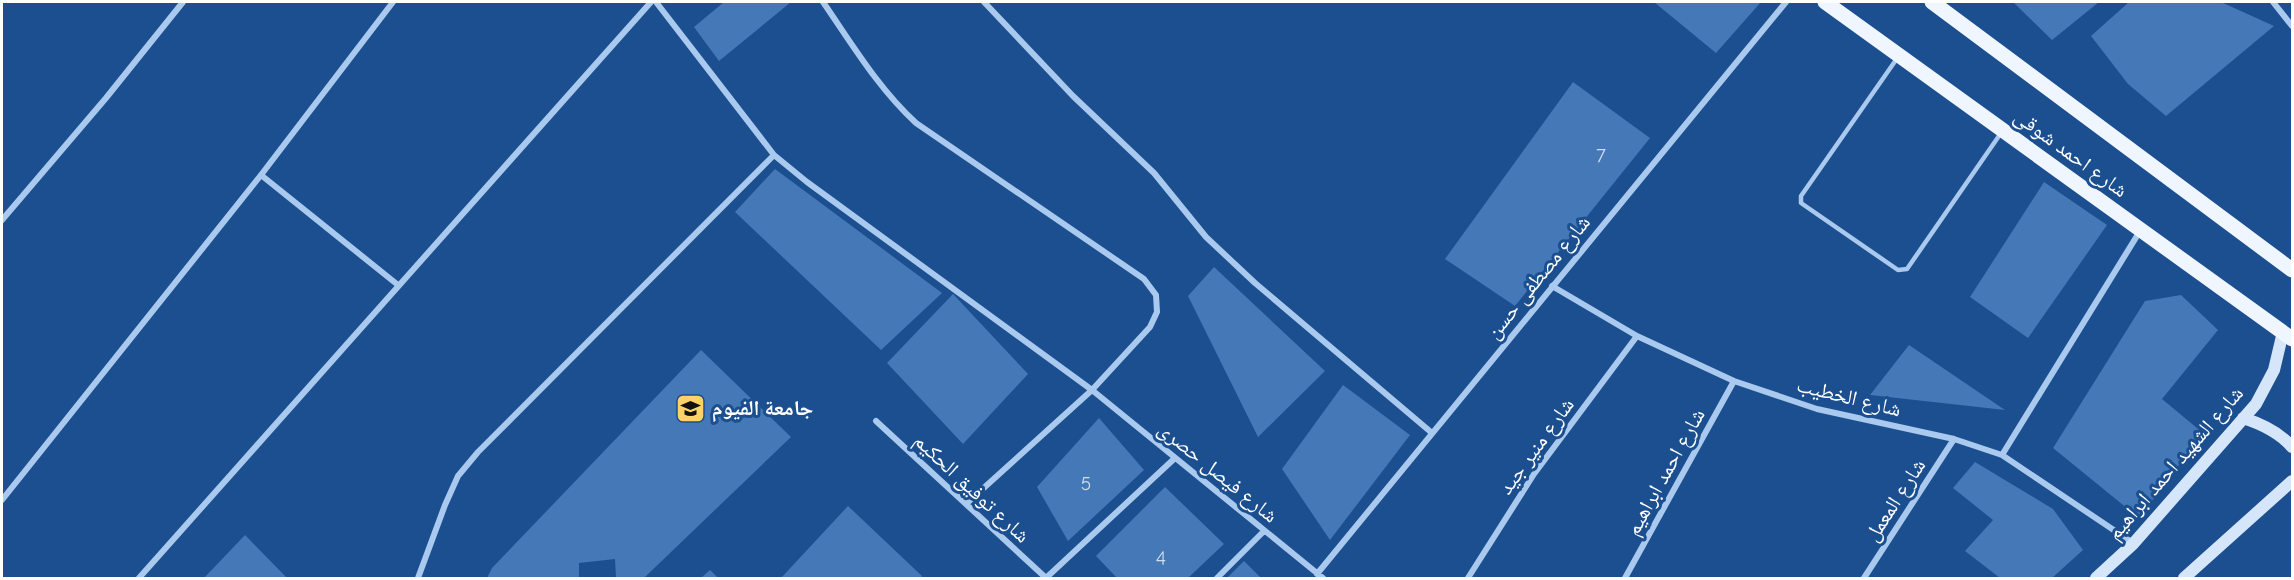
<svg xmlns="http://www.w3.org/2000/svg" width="2294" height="580" viewBox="0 0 2294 580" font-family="Raleway,'Noto Naskh Arabic',sans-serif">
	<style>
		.building { fill: #4478b7 }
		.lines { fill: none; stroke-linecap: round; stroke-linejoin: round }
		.lane { stroke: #a9c9ee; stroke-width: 4.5 }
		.street { stroke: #a9c9ee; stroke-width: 6 }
		.secondary { stroke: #d6e6fa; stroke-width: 12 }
		.primary { stroke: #f0f6ff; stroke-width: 15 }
		.labels { text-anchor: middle; stroke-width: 6; stroke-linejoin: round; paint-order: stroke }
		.number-label { font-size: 18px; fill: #d0dded }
		.street-label { font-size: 21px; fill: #fff; stroke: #1b4f8f }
		.poi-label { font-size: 21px; font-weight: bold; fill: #fff; stroke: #1b4f8f; text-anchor: start }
	</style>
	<rect width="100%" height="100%" fill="#1b4f8f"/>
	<path class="building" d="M724 2H791L719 61 694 27Z
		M1654 2H1761L1716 53Z
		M2013 2H2099L2052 40Z
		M2129 2H2221L2274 26 2166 116 2128 84 2091 36Z
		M1573 82 1650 138 1515 306 1445 259Z
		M775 169 942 293 881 350 735 212Z
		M2044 182 2107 225 2028 338 1970 297Z
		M1214 267 1325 371 1258 437 1188 296Z
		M953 294 1028 374 963 444 887 363Z
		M2181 295 2218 330 2162 399 2203 433 2139 518 2053 448 2145 301Z
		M1909 345 2005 410 1870 395Z
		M701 350 791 437 644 578H616L615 559 579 563V578H487L492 568Z
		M1343 385 1410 435 1330 540 1282 469Z
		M1099 418 1144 470 1068 541 1037 487Z
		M1975 462 2053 509 2083 550 2052 578H2000L1965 551 1993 520 1953 488Z
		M1165 487 1224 544 1188 578H1117L1096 556Z
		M848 506 922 576 920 578H781Z
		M245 535 287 578H204Z
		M1244 561 1261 578H1227Z
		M710 570 718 578H701Z"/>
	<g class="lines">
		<path class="lane" d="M1898 57 1801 196V203L1898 270 1907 269 2001 133"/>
		<path class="street" d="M656 2 774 155 807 182 1092 390 1323 578
			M823 2C852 44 878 88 916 123L1144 279 1156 295 1157 312 1150 327 1092 390 966 504
			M984 2 1073 96 1154 173 1206 237 1255 283 1432 433
			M2273 2 2292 26
			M261 175 398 285
			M2 220 106 98 183 2
			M1552 286 1637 336 1734 381 1817 409 1954 439 2002 455 2133 543
			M876 421 1046 578
			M2002 455 2140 231
			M2 500 261 175 393 2
			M1317 574 1786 2
			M139 578 651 2
			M418 578 445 505 458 476 478 452 774 155
			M1046 578 1175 458
			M1217 578 1264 531
			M1468 578 1534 474 1637 336
			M1625 578 1734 381
			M1864 578 1954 439"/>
		<path class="secondary" d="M2243 418C2262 424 2279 432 2292 447
			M2096 578 2133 544 2256 404 2274 370 2283 332
			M2184 578 2292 481"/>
		<path class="primary" d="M1825 2 2292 339
			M1932 2 2292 270"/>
	</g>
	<defs>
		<symbol id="university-square" viewBox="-11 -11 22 22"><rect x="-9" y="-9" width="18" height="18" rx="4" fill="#ffd166" stroke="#1b4f8f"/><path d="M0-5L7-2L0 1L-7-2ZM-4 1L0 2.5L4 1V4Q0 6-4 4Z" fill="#111"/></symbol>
	</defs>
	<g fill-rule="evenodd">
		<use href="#university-square" x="674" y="392" width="33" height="33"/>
	</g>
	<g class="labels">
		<g class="number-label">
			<text x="1601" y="160">7</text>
			<text x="1086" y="487">5</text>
			<text x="1161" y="562">4</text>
		</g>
		<g class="street-label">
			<text transform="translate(2071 153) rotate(36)" y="7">شارع احمد شوقى</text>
			<text transform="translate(1538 277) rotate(-51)" y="7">شارع مصطفى حسن</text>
			<text transform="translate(1849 397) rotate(14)" y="7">شارع الخطيب</text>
			<text transform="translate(1536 446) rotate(-54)" y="7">شارع منير جيد</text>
			<text transform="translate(2175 463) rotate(-49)" y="7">شارع الشهيد احمد ابراهيم</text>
			<text transform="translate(1218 472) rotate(39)" y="7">شارع فيصل حصرى</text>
			<text transform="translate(1665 472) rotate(-61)" y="7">شارع احمد ابراهيم</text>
			<text transform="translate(972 488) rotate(43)" y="7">شارع توفيق الحكيم</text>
			<text transform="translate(1895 500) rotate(-57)" y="7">شارع المعمل</text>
		</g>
		<g class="poi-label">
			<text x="712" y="415">جامعة الفيوم</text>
		</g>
	</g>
	<rect width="2294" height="580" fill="none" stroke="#ffffff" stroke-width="6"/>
</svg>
